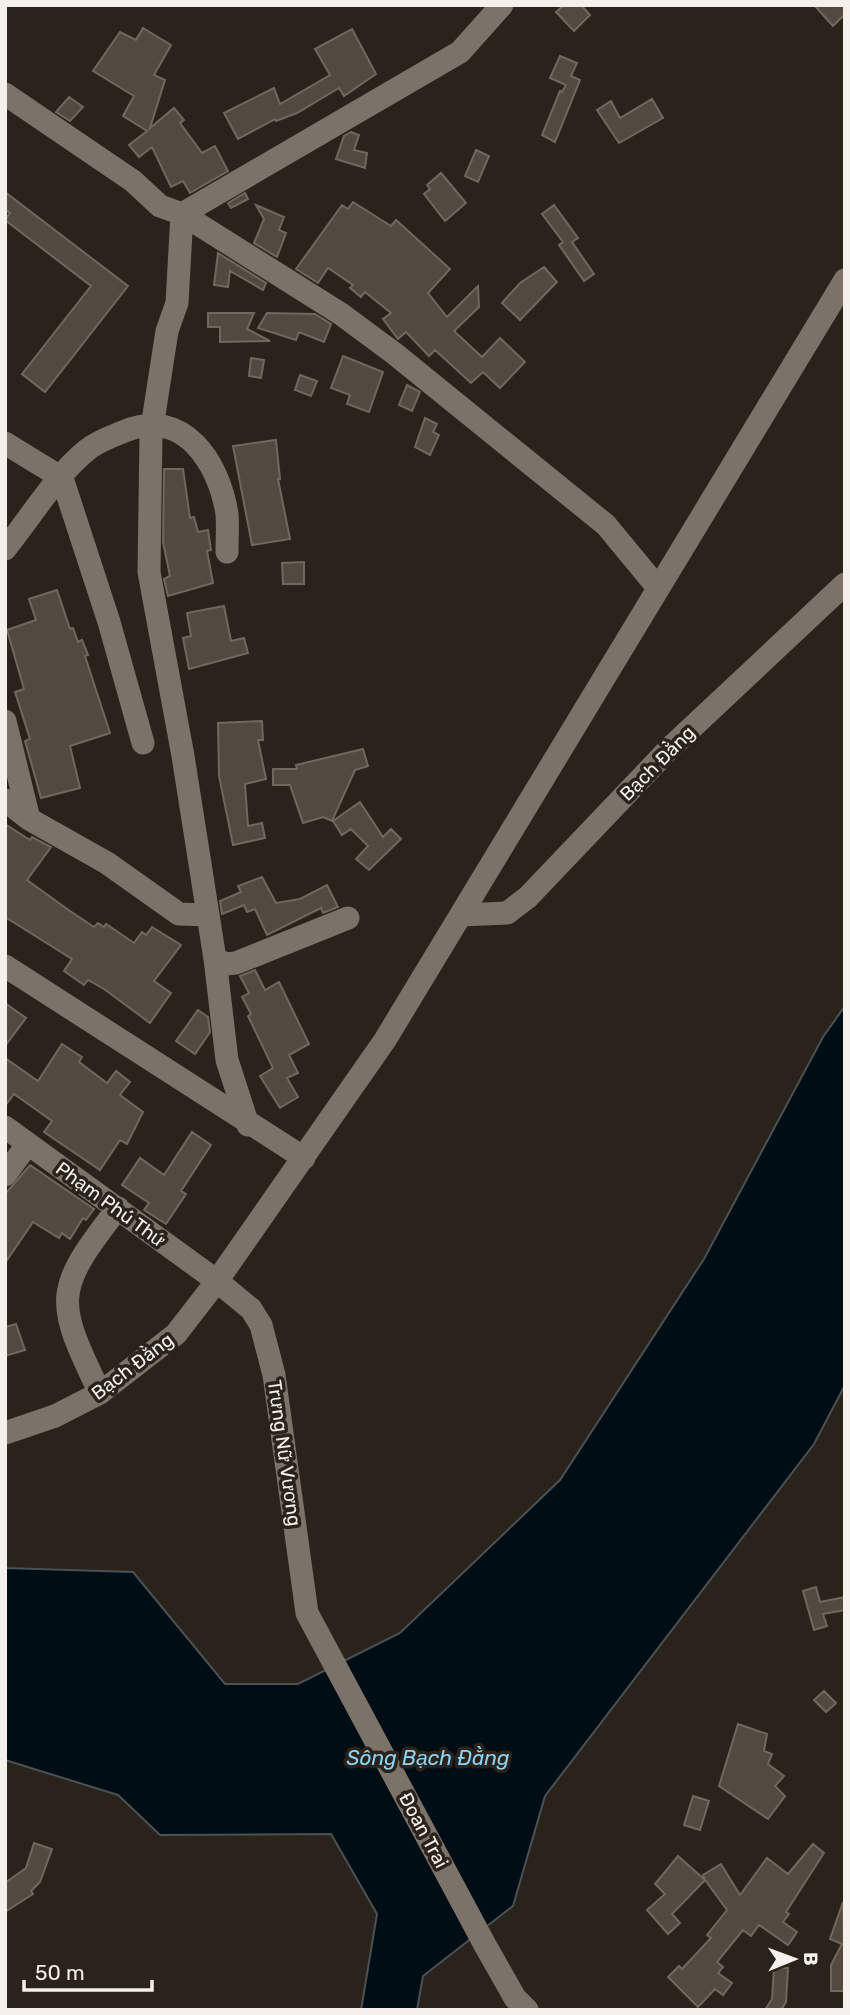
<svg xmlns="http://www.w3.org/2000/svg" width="850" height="2015" viewBox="0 0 850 2015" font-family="Rubik,sans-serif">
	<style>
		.water { fill: #000d15; stroke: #4a5155; stroke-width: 2 }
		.building { fill: #524a41; stroke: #70675e; stroke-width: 2 }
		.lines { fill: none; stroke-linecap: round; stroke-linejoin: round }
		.minor { stroke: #7b7269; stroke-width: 23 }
		.labels { text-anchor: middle; stroke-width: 7; stroke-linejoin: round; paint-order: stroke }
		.street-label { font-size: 19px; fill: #f5f0eb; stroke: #2a231b }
		.water-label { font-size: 21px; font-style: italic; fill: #8ed4f6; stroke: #2a231b }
	</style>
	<rect width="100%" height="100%" fill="#2a231b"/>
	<path class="water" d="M845 1006V1385L814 1444 545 1796 513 1906 423 1976 417 2010H361L377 1914 331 1834 160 1835 118 1795 5 1760V1568L133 1572 225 1684H298L400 1633 560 1480 704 1259 823 1037Z"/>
	<path class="building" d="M564 5H581L590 15 574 31 556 12Z
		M814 5H845V14L833 26Z
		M143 28 171 45 154 75 165 80 150 128 174 108 184 120 180 123 202 153 215 146 228 171 190 193 183 181 171 187 152 147 139 157 129 145 147 131 123 116 134 96 93 71 120 32 136 40Z
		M352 29 376 74 344 96 339 88 297 113 276 121 275 119 238 139 224 113 274 88 280 104 330 75 315 49Z
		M560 56 577 63 571 76 580 80 555 142 542 135 560 91 562 92 566 85 550 78Z
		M69 97 83 107 70 121 56 112Z
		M652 99 663 118 619 143 597 110 611 101 620 118Z
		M351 132 359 135 354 150 367 153 365 168 336 159 344 136Z
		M476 150 489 156 478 182 465 176Z
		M441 173 466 203 445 221 424 194 430 189 427 185Z
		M5 192 128 286 45 392 22 374 91 286 5 220 10 213 5 209Z
		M245 193 248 199 231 208 228 203Z
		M353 202 391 226 396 220 450 269 428 293 447 317 478 286 479 307 454 331 482 357 500 338 525 362 500 388 483 372 471 383 435 350 429 356 406 332 398 339 383 319 391 313 365 292 361 297 350 288 353 285 328 268 318 283 296 269 342 205 348 209Z
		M256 205 284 217 279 230 286 233 277 257 254 243 264 219Z
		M554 205 578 238 572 242 594 274 584 281 559 245 563 242 542 214Z
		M218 253 266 283 263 290 230 271 228 287 214 285Z
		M544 267 557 282 520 320 502 303 520 283Z
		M208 313H254L247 329 270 341 220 342V327H208Z
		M267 313 315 314 331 324 324 342 299 332 296 340 258 328Z
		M343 356 383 372 369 412 347 404 350 395 331 388Z
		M251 358 264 360 261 378 249 376Z
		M300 375 317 381 311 396 295 390Z
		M407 385 420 392 412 411 399 405Z
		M425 418 437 424 433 432 439 435 430 455 415 447Z
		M276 440 280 479H278L290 539 252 545 233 446Z
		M164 469H183L190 518 194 517 198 532 208 530 211 550 207 551 213 583 168 596 164 579 170 576 163 542Z
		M304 562V584H283L282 563Z
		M57 590 70 629 73 628 78 642 82 640 88 655 85 656 110 733 70 746 80 788 41 798 25 741 30 739 15 692 24 689 7 630 36 620 29 599Z
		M224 606 231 641 244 638 248 653 189 669 183 638 191 636 187 613Z
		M262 721 263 740H258L266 779 245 784 248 826 262 823 265 838 233 845 219 776 218 723Z
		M363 749 368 766 355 770 332 821 323 817 303 823 290 785H273V769H297L296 765Z
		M360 802 383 837 391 829 401 839 369 870 356 859 368 846 351 829 342 835 333 821Z
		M5 824 30 840 32 837 51 847 27 880 70 911 94 927 98 923 104 927 106 924 134 943 142 932 146 935 152 927 181 945 154 981 171 993 150 1023 104 989 88 980 84 985 64 971 72 959 5 917Z
		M262 877 276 903 300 899 327 885 338 907 323 913 321 908 267 935 255 909 247 912 244 905 222 914 220 901 241 892 238 886Z
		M255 970 265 990 279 982 309 1044 289 1055 298 1073 287 1078 298 1097 280 1108 260 1076 273 1068 248 1016 251 1014 242 997 249 993 240 976Z
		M5 1003 26 1018 5 1046Z
		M198 1010 208 1017 210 1032 195 1054 176 1041Z
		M62 1044 82 1057 79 1062 107 1083 116 1071 130 1082 120 1095 143 1112 127 1144 120 1140 100 1170 44 1132 52 1121 14 1094 5 1106V1058L38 1081Z
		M192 1132 211 1145 181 1191 186 1194 166 1224 144 1210 149 1203 122 1185 140 1158 164 1175Z
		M30 1165 94 1209 86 1220 83 1218 70 1239 62 1233 59 1238 33 1222 5 1263V1194Z
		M16 1324 25 1350 5 1356V1327Z
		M816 1587 820 1602 845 1597V1610L823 1614 827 1626 814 1630 803 1591Z
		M824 1691 836 1703 826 1712 814 1700Z
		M738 1724 767 1734 764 1751 772 1754 768 1764 784 1776 775 1786 785 1796 768 1819 719 1786Z
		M693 1796 709 1801 700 1830 684 1825Z
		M34 1843 52 1849 40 1882 31 1891 33 1894 5 1912V1883L26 1868Z
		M813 1844 824 1853 786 1912 789 1914 783 1922 797 1932 788 1945 759 1925 751 1936 743 1930 717 1962 723 1967 718 1973 732 1983 723 1995 715 1989 698 2007 668 1977 679 1966 682 1969 711 1938 707 1935 727 1910 705 1880 672 1914 680 1923 668 1934 647 1910 665 1894 655 1884 678 1856 705 1880 703 1875 721 1864 740 1895 767 1858 788 1874Z
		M843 1902 845 1991H831V1965L842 1944 830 1939Z
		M774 1968H788L786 2002 781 2010H765L772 1999Z"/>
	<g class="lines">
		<path class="minor" d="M502 5 460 52 182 214 341 314 395 354 606 525 658 588
			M5 94 133 181 160 206 182 214 177 303 167 331 151 434 149 572 183 756 215 959 227 1060 248 1125
			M5 443 62 478 109 622 143 743
			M5 549C31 517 55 476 87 450 98 441 113 436 125 431 183 407 219 462 227 514 228 526 227 540 227 552
			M5 721 29 819
			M5 800 29 819 107 863 179 914 208 915
			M461 915 507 913 528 897 669 749 845 584
			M215 959 226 964 236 963 348 918
			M5 966 304 1158
			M5 1127 217 1281 251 1309 261 1325 274 1375 307 1613 485 1945 515 1998 527 2010
			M5 1175 27 1145
			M100 1393C55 1300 53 1291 118 1208
			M5 1433 55 1416 100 1393 176 1334 217 1281 385 1040 845 280"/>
	</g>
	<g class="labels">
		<g class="street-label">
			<text transform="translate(657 763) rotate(-45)" y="7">Bạch Đằng</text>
			<text transform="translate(111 1204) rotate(36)" y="7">Phạm Phú Thứ</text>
			<text transform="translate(132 1366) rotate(-37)" y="7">Bạch Đằng</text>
			<text transform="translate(285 1453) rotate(82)" y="7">Trưng Nữ Vương</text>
			<text transform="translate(424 1830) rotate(62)" y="7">Đoan Trai</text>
		</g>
		<g class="water-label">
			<text x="428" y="1765">Sông Bạch Đằng</text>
		</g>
	</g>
	<rect width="850" height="2015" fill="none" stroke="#f5f0eb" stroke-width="14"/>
	<g transform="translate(794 1959) rotate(89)" stroke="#2a231b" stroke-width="5" paint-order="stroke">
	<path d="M0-5L12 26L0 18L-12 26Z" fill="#f5f0eb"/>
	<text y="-10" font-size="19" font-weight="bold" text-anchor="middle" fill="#f5f0eb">B</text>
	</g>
	<path d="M24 1980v10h128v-10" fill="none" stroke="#f5f0eb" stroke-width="3.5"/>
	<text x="35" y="1980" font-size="21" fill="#f5f0eb" stroke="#2a231b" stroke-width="5" paint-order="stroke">50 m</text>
</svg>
